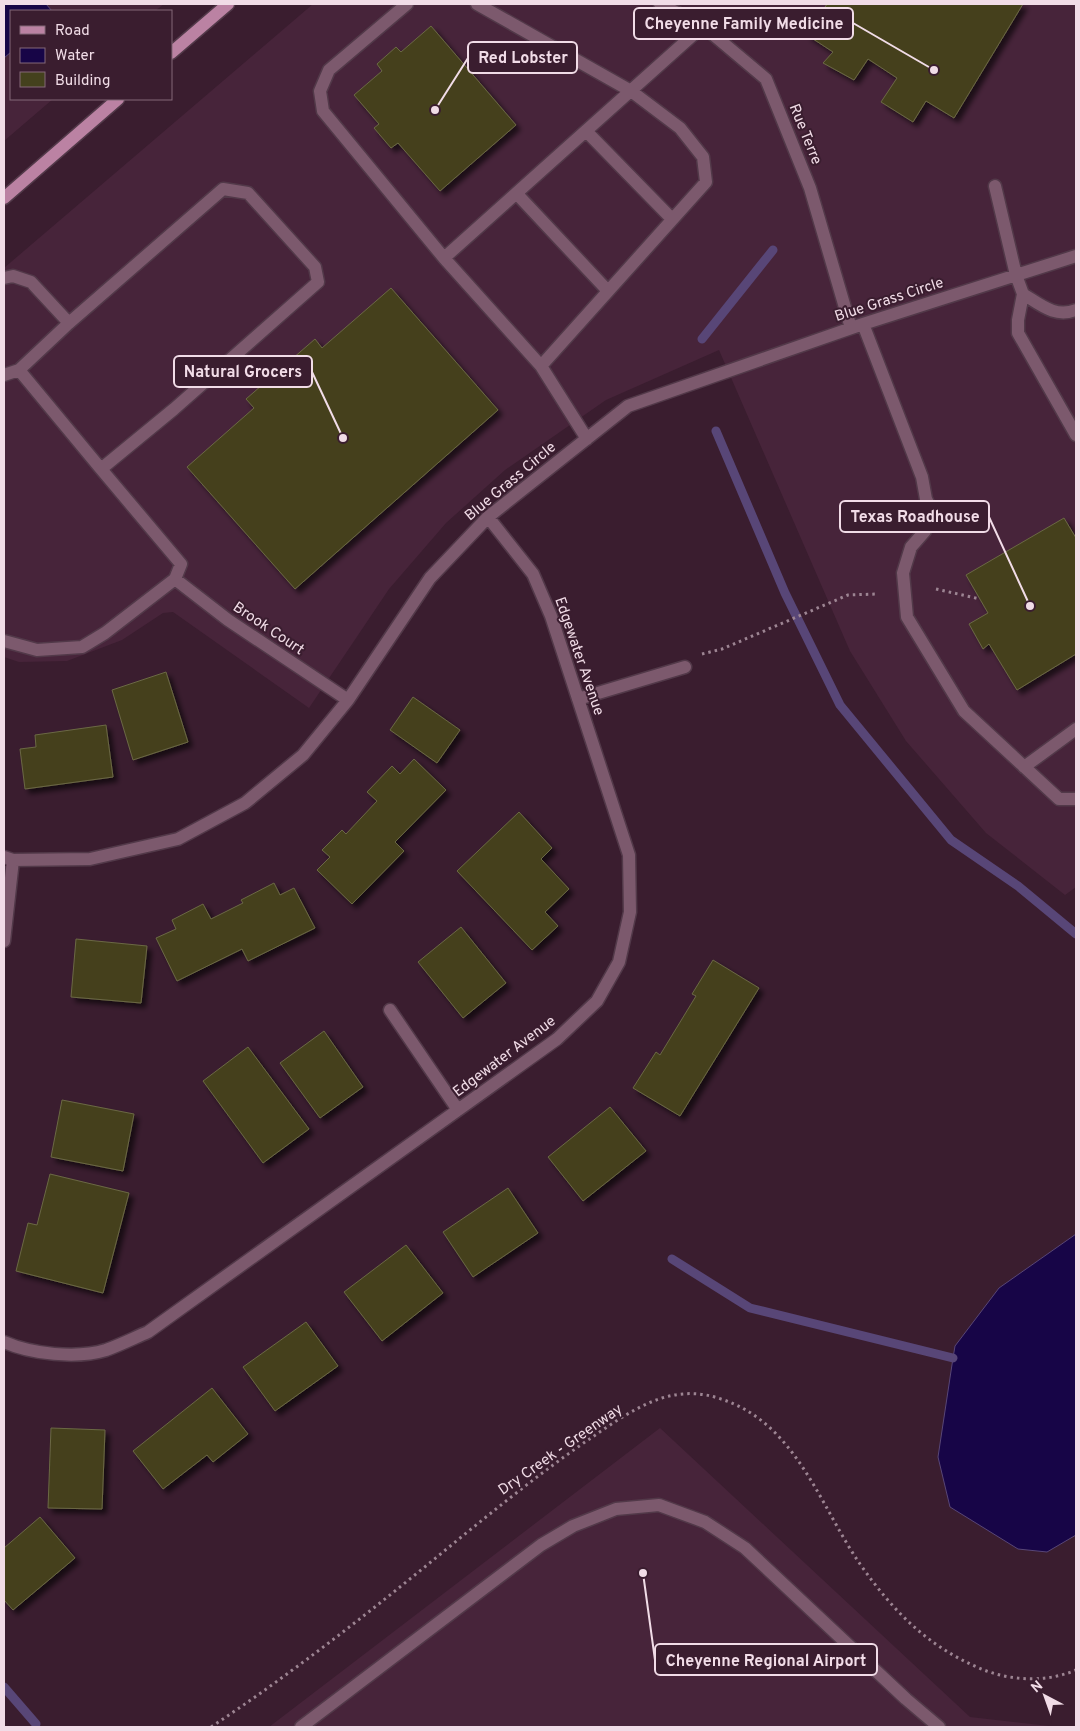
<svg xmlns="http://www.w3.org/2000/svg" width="1080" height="1731" viewBox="0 0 1080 1731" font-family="Overpass,sans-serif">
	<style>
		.built { fill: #47243a }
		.water { fill: #170547; stroke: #584677 }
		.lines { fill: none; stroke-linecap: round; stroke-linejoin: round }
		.stream { stroke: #584677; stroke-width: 9 }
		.building { fill: #44411d; stroke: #6b6844; filter: url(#shadow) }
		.minor-casing { stroke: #523949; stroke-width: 15 }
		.major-casing { stroke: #523949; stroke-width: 15 }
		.path { stroke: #9d8593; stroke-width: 3; stroke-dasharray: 2.5 4; stroke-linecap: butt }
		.minor { stroke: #7c596d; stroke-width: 12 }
		.major { stroke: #bb82a3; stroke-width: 12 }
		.labels { text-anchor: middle; stroke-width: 4; stroke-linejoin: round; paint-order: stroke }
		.street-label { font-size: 15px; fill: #f1dce7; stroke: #3a1d2f }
		.leader { fill: none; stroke: #f1dce7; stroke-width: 2 }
		.callout-dot { fill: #f1dce7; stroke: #3a1d2f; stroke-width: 2 }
		.callout { fill: #3a1d2f; stroke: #f1dce7; stroke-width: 2 }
		.callout-label { font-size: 16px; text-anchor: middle; font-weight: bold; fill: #f1dce7 }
	</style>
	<defs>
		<filter id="shadow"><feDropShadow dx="4.5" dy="4.5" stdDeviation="2.5" flood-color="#0009"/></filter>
	</defs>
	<rect width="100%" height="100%" fill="#3a1d2f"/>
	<path class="built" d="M4 4H164L155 11H11V99H53L4 141Z
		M313 4H1076V887L1065 895 986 833 906 741 850 651 719 350 606 400 505 470 446 523 389 589 309 708 173 612 163 613 122 640 67 661 19 662 4 657V268Z
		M660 1428 970 1717 1058 1727H269Z"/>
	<path class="water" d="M4 4H46L52 11H11V52L4 58Z
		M1076 1234V1535L1047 1552 1018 1549 950 1507 938 1457 953 1358 955 1346 999 1288Z"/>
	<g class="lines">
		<path class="stream" d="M702 339 773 250
			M716 431 785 593 840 705 951 840 1018 886 1076 934
			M672 1259 750 1308 953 1358
			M4 1687 36 1724"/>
	</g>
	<path class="building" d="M827 4H1023L954 118 926 101 913 122 881 102 897 78 868 59 854 80 823 63 833 52 807 35Z
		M431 26 516 125 440 191 398 143 391 148 374 128 379 124 354 95 382 71 377 64 396 47 401 52Z
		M391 288 498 410 295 589 187 467 254 408 246 399 315 339 322 348Z
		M1064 518 1076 538V654L1017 690 989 644 983 649 969 624 988 613 966 575Z
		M166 672 188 742 133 760 112 690Z
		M413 697 460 730 437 763 390 730Z
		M106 725 113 777 25 789 20 749 36 747 35 735Z
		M414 759 446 790 395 842 404 851 352 904 317 870 330 857 322 850 342 830 346 834 377 801 367 792 392 766 400 774Z
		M519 812 552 848 541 859 569 889 545 912 558 926 532 950 457 871Z
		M274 883 280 895 294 888 315 928 248 961 242 949 177 981 156 938 176 929 172 920 203 904 211 919 243 903 241 900Z
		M461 927 506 983 463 1018 418 962Z
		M76 939 147 946 141 1003 71 997Z
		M713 960 759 988 680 1116 633 1088 656 1052 660 1055 696 996 692 994Z
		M324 1031 363 1087 320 1118 280 1063Z
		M248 1047 309 1129 263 1163 203 1081Z
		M62 1100 134 1114 123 1171 51 1157Z
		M610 1107 646 1151 583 1201 548 1157Z
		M50 1174 129 1193 103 1293 16 1271 28 1223 37 1225Z
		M508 1188 538 1233 473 1277 443 1232Z
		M406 1245 443 1293 382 1341 344 1292Z
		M306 1322 338 1366 275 1411 243 1367Z
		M212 1388 248 1434 213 1462 207 1455 163 1489 133 1451Z
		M51 1428 105 1430 102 1509 48 1508Z
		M40 1517 75 1558 13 1610 4 1600V1548Z"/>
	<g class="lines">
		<defs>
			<path id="minor" d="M407 4 329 70 320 91 323 111 444 258 541 366 706 182 703 157 680 128 631 91 477 4
				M660 4 703 26 766 79 810 188 851 328
				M586 131 672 219
				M995 186 1016 275 1023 294 1018 320V333L1076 435
				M517 194 608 291
				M444 258 703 26
				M4 278 13 276 31 282 69 323
				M1023 294C1041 305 1055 318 1076 310
				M863 324 922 477 926 499 932 511 925 531 911 547 903 573 907 617 964 711 1059 799H1076
				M541 366 587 439
				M19 370 101 469
				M4 375 19 370 69 323 223 189 248 193 315 267 318 282 174 409 101 469 181 564 175 579 105 633 82 647 37 650 4 641
				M175 579 228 620 348 700
				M578 699 685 667
				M1024 767 1076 729
				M4 857 13 860 90 859 178 839 245 803 303 755 348 700 430 578 488 517 628 406 863 324 1076 256
				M4 941 13 860
				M390 1010 458 1110
				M4 1342C31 1354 77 1359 106 1350 120 1345 134 1338 148 1332L557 1039 597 1001 619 962 630 912 629 855 551 616 533 574 488 517
				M301 1727 541 1545 573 1526 616 1509 659 1505 705 1522 745 1548 906 1699 939 1727"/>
			<path id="major" d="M171 53 228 4
				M4 198 118 99"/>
		</defs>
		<use href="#minor" class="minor-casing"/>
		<use href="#major" class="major-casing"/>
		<path class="path" d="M936 589 980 599
			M702 654 722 649 848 595 878 594
			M211 1727C288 1676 361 1619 432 1561 482 1520 532 1479 585 1442 609 1426 634 1407 662 1398 682 1392 701 1392 721 1399 796 1423 820 1506 860 1564 893 1611 926 1645 979 1668 1009 1681 1046 1683 1076 1670"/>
		<use href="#minor" class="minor"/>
		<use href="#major" class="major"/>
	</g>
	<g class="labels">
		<g class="street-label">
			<text transform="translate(806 134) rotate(68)" y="5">Rue Terre</text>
			<text transform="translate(889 299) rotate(-18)" y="5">Blue Grass Circle</text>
			<text transform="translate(510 481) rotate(-40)" y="5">Blue Grass Circle</text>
			<text transform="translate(269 628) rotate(34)" y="5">Brook Court</text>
			<text transform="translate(580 656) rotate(71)" y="5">Edgewater Avenue</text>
			<text transform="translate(504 1056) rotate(-37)" y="5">Edgewater Avenue</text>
			<text transform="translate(560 1449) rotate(-35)" y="5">Dry Creek - Greenway</text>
		</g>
	</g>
	<path class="leader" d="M934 70L853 23M435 110L468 58M343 438L312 372M1030 606L989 517M643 1573L655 1660"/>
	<g class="callout-dot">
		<circle cx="934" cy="70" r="5"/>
		<circle cx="435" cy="110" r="5"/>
		<circle cx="343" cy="438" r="5"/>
		<circle cx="1030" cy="606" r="5"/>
		<circle cx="643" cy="1573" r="5"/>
	</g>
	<g class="callout">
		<rect x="634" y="8" width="219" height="31" rx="5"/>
		<rect x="468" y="42" width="109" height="31" rx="5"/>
		<rect x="174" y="356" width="138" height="31" rx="5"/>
		<rect x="840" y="501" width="149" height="31" rx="5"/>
		<rect x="655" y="1644" width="222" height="31" rx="5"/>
	</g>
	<g class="callout-label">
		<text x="744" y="29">Cheyenne Family Medicine</text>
		<text x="523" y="63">Red Lobster</text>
		<text x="243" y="377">Natural Grocers</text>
		<text x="915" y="522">Texas Roadhouse</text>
		<text x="766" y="1666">Cheyenne Regional Airport</text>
	</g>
	<rect width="1080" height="1731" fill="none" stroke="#f1dce7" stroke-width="10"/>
	<rect x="10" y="10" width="162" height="90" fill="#3a1d2f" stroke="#836979"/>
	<rect x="20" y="26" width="25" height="8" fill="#bb82a3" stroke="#836979"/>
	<text x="55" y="35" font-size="15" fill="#f1dce7">Road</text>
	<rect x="20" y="48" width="25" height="15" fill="#170547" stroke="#836979"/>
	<text x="55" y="60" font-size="15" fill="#f1dce7">Water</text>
	<rect x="20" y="72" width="25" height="15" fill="#44411d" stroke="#836979"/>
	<text x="55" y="85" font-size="15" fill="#f1dce7">Building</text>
	<g transform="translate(1045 1696) rotate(319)" stroke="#3a1d2f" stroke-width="4" paint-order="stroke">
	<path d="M0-4L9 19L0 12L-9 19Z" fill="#f1dce7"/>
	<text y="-8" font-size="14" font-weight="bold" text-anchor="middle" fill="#f1dce7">N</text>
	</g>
</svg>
